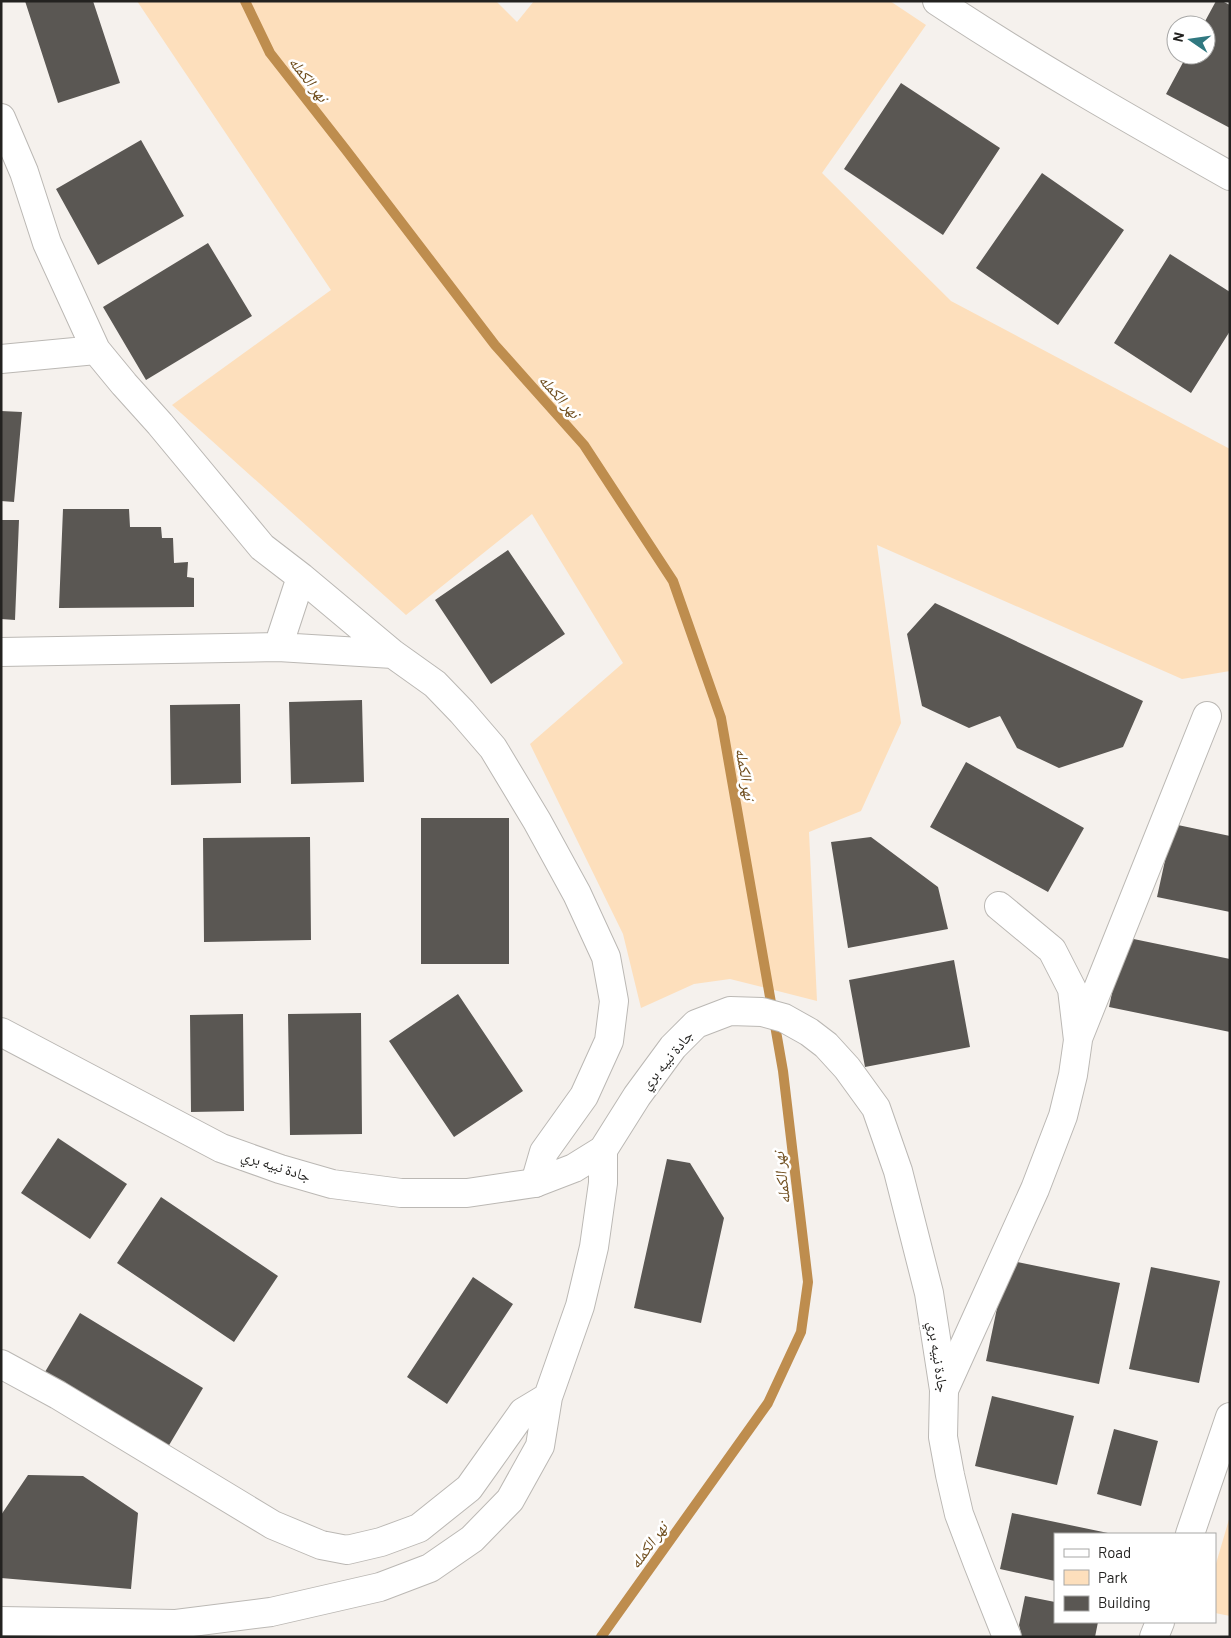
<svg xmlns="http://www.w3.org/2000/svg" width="1231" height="1638" viewBox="0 0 1231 1638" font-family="Barlow,'Noto Naskh Arabic',sans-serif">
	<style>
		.green { fill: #fddfbc }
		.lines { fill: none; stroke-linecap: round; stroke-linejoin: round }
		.stream { stroke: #be8d4e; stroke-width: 10 }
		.building { fill: #5a5753 }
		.street-casing { stroke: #bbb8b4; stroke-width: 30 }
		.secondary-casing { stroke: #bbb8b4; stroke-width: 30 }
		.street { stroke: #fff; stroke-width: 28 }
		.secondary { stroke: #fff; stroke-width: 28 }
		.labels { text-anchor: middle; stroke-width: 5; stroke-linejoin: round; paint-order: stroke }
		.street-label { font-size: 15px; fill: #232220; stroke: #fff }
		.water-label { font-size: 16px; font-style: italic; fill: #6e4c1c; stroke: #fff }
	</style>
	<rect width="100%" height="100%" fill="#f5f1ed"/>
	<path class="green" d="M137 1H496L517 22 534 1H890L926 25 822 173 951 301 1230 449V671L1182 679 877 545 901 723 861 811 809 832 817 1001 730 979 694 984 641 1008 623 934 530 744 623 663 532 514 406 615 172 405 331 290Z
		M1230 1516V1616L1215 1613V1567Z"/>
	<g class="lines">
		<path class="stream" d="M245 1 270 53 346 150 495 345 584 445 673 581 721 718 783 1071 808 1282 801 1332 768 1403 601 1637"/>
	</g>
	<path class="building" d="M25 1H93L120 83 58 103Z
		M1216 1H1222L1230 5V128L1166 94 1187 55H1206V25H1203Z
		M901 83 1000 148 943 235 844 169Z
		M141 140 184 216 98 265 56 189Z
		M1042 173 1124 230 1058 325 976 268Z
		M208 243 252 316 146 380 103 307Z
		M1170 254 1230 292V331L1191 393 1114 343Z
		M1 411 22 412 14 502 1 501Z
		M63 509H129L130 527H161L162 538H173L174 563 188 562 187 577 194 578V607L59 608Z
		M1 520H19L15 620 1 619Z
		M508 550 565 634 491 684 435 600Z
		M935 603 1143 701 1123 747 1059 768 1017 748 1000 716 969 728 922 706 907 634Z
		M362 700 364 782 291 784 289 702Z
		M240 704 241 783 171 785 170 705Z
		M966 762 1084 828 1048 892 930 827Z
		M421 818H509V964H421Z
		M1173 824 1230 836V912L1157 897Z
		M310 837 311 940 204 942 203 838Z
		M871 837 938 887 948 929 848 948 831 842Z
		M1124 937 1230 959V1032L1109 1007Z
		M954 960 970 1047 865 1067 849 980Z
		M458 994 523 1091 454 1137 389 1041Z
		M361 1013 362 1134 290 1135 288 1014Z
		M243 1014 244 1111 191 1112 190 1015Z
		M58 1138 127 1184 90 1239 21 1193Z
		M667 1159 690 1163 724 1218 701 1323 634 1308Z
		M161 1197 278 1276 234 1342 117 1263Z
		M1007 1260 1120 1283 1099 1384 986 1361Z
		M1151 1267 1220 1281 1199 1383 1129 1369Z
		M473 1277 513 1304 447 1404 407 1377Z
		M80 1313 203 1388 165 1452 42 1377Z
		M992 1396 1074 1416 1057 1485 975 1466Z
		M1114 1429 1158 1441 1141 1506 1097 1494Z
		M28 1475 83 1476 138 1513 131 1589 1 1578V1515Z
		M1012 1513 1108 1533 1107 1534H1055V1581L1000 1569Z
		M1025 1596 1055 1602V1622H1098L1095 1637H1022L1019 1625Z"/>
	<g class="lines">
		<defs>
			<path id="street" d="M1 118 24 172 47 243 96 350 124 384 160 424 262 547 301 577 393 654 435 684 462 712 493 748 537 821 577 894 606 957 614 1001 609 1041 584 1096 544 1152 535 1183
				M1 359 96 350
				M278 647 301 577
				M1 652 278 647 393 654
				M1079 1036 1207 716
				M1 1364 58 1395 273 1525 321 1545 347 1550 381 1542 419 1528 469 1488 523 1412 548 1397
				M944 1390 1035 1189 1063 1116 1073 1075 1078 1040 1072 989 1052 950 999 906
				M1 1621 176 1624 271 1612 380 1587 430 1568 472 1539 510 1500 540 1446 548 1397 580 1306 594 1247 603 1183V1150"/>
			<path id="secondary" d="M937 1C1032 64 1131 120 1230 176
				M1 1032 221 1148 280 1169 332 1184 401 1193H467L535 1183 574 1168 603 1150 637 1096 673 1047 696 1024 730 1011 762 1012 784 1018 809 1032 826 1045 847 1068 876 1108 898 1171 929 1293 944 1390 943 1437 950 1475 959 1514 978 1564 1007 1637
				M1190 1534 1230 1417
				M1154 1637 1160 1622"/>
		</defs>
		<use href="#street" class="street-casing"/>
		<use href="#secondary" class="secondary-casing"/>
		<use href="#street" class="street"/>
		<use href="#secondary" class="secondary"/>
	</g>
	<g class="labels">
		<g class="street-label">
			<text transform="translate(667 1060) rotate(-50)" y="5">جادة نبيه بري</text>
			<text transform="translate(276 1166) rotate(18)" y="5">جادة نبيه بري</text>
			<text transform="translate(938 1357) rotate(82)" y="5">جادة نبيه بري</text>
		</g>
		<g class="water-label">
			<text transform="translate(309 79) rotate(52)" y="6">نهر الكمله</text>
			<text transform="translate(560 396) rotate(48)" y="6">نهر الكمله</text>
			<text transform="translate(746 774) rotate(80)" y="6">نهر الكمله</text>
			<text transform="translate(781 1178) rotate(-97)" y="6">نهر الكمله</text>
			<text transform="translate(648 1545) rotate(-54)" y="6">نهر الكمله</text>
		</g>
	</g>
	<rect width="1231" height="1638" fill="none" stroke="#232220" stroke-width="5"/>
	<rect x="1054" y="1533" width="162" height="90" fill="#ffffff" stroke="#a7a7a6"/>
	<rect x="1064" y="1549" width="25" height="8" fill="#ffffff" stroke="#a7a7a6"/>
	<text x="1098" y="1558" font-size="15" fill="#232220">Road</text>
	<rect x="1064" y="1570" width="25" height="15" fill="#fddfbc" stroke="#a7a7a6"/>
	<text x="1098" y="1583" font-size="15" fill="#232220">Park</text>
	<rect x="1064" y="1596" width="25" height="15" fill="#5a5753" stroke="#a7a7a6"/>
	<text x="1098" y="1608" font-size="15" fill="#232220">Building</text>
	<g transform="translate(1191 40) rotate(283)"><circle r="24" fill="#ffffff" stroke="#a7a7a6"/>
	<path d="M0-4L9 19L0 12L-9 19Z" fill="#307880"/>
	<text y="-8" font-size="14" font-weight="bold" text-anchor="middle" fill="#232220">N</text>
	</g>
</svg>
